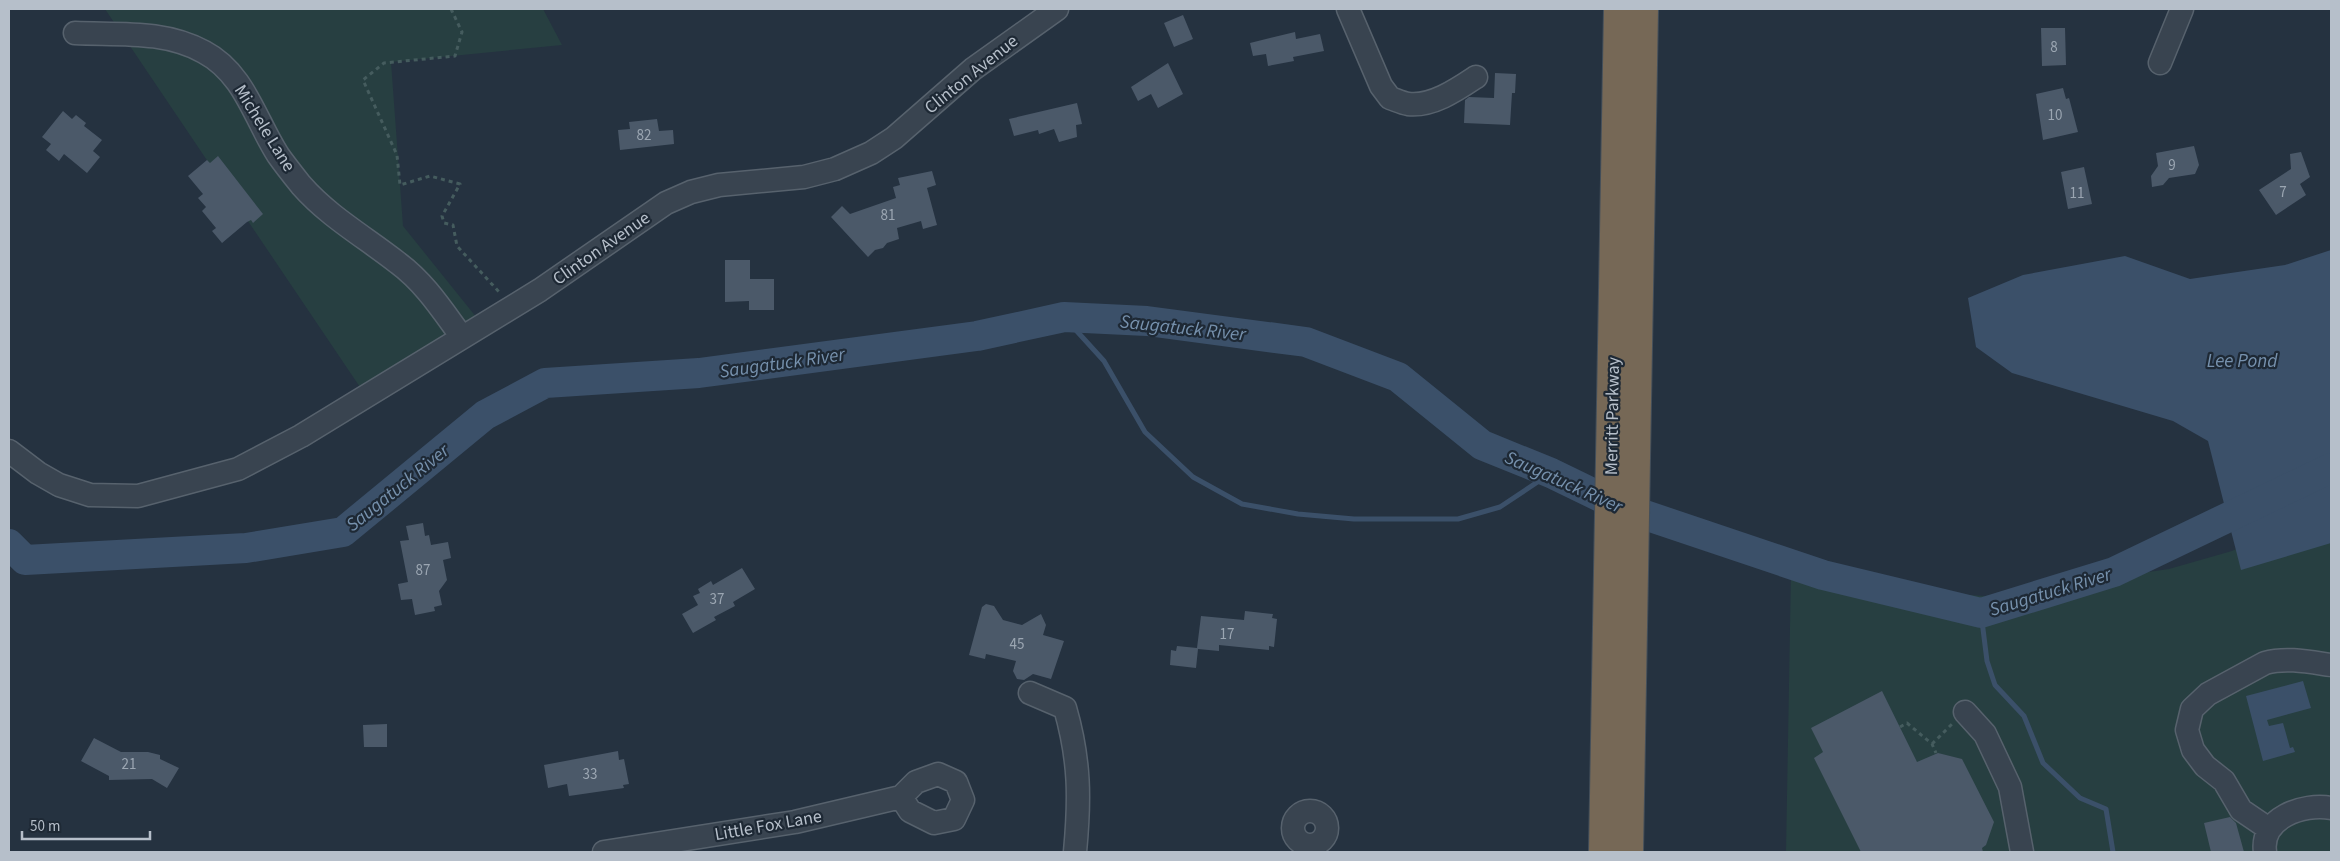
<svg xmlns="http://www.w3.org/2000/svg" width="2340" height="861" viewBox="0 0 2340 861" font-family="'Source Sans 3',sans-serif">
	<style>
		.green { fill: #273f41 }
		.water { fill: #3b5069 }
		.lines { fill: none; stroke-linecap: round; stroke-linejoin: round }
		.stream { stroke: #3b5069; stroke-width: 5 }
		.river { stroke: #3b5069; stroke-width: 30 }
		.building { fill: #4b5969 }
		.minor-casing { stroke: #57626d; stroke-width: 25 }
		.highway-casing { stroke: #444f5a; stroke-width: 30 }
		.path { stroke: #455c5e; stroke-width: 3; stroke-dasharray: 4 4; stroke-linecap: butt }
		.minor { stroke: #394450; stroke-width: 22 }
		.highway { stroke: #766856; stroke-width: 28 }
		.labels { text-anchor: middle; stroke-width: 4.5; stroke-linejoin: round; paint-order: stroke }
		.number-label { font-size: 15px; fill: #9ba6b2 }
		.street-label { font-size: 18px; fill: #b6bfca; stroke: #1e2935 }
		.water-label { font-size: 19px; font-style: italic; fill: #7691ad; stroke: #1e2935 }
	</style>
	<rect width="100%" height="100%" fill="#253240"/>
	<path class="green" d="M105 9H543L562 45 391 62 403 226 485 328 368 399Z
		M2331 506V852H1786L1791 572 1853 591 1924 592 1985 596 2169 569 2232 551Z"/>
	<path class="water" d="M2331 250V543L2241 570 2208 441 2173 421 2012 373 1976 347 1968 298 2023 275 2125 256 2190 279 2285 265Z
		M2303 681 2311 708 2267 720 2269 726 2283 723 2290 748 2293 747 2295 752 2263 761 2246 696Z"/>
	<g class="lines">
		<path class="stream" d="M1064 317 1104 361 1145 432 1193 477 1242 504 1298 514 1354 519H1458L1500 507 1551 473
			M1981 613 1987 661 1995 685 2024 716 2043 763 2080 798 2106 809 2113 852"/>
		<path class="river" d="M9 544 25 560 246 548 343 532 485 415 545 383 699 373 977 336 1064 317 1147 321 1306 342 1398 377 1482 445 1551 473 1621 507 1823 575 1981 613 2114 572 2331 468"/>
	</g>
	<path class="building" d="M1183 15 1193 39 1174 47 1164 23Z
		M2041 28H2065L2066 65 2042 66Z
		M1295 32 1296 39 1320 34 1324 51 1293 57 1294 61 1268 66 1266 54 1253 56 1250 43Z
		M1168 63 1183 94 1158 108 1151 94 1138 101 1131 87Z
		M1495 73 1516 74 1515 93H1512L1510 125 1464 123 1465 100 1469 97 1494 98Z
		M2063 88 2066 99 2069 98 2078 132 2043 140 2036 94Z
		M1077 103 1082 124 1076 125 1077 137 1059 142 1054 129 1039 134 1038 130 1014 136 1009 119Z
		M63 111 72 119 76 115 86 123 84 126 102 140 93 151 100 157 87 173 64 154 59 161 46 150 51 144 42 137Z
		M657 119 659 131 673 130 674 144 620 150 618 130 630 129 629 122Z
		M2194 146 2199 165 2195 174 2169 178 2163 185 2152 187 2151 176 2158 166 2156 153Z
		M2301 152 2310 177 2300 184 2306 195 2276 215 2259 190 2291 169 2290 154Z
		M218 156 263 214 253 223 251 220 247 222 222 243 212 231 216 228 202 211 206 207 198 198 203 194 188 176 207 160 210 163Z
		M2084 167 2092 204 2068 209 2061 172Z
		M932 171 936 185 927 188 937 225 923 229 921 221 897 228 899 239 887 243 883 248 875 250 868 257 831 217 842 206 850 214 896 198 893 187 900 185 898 178Z
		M725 260H750V279H774V310H749V301L725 302Z
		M423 523 425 536 429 535 431 545 448 542 451 558 443 560 447 580 439 591 442 605 434 607 435 611 415 615 412 599 401 600 398 584 408 582 400 541 409 540 406 526Z
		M742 568 755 589 733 602 735 606 714 617 716 620 693 633 682 614 698 605 693 596 700 593 698 589 711 581 713 585Z
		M986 604 994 606 1003 620 1022 625 1041 614 1046 625 1043 635 1064 641 1051 679 1033 674 1024 680 1017 679 1013 671 1016 661 986 654 985 659 969 655 982 607Z
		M1245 611 1273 614 1272 618 1277 619 1274 647 1269 646V650L1219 645V651L1198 649 1196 668 1170 665 1171 650 1176 651 1177 646 1197 648 1201 616 1244 620Z
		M1882 691 1917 762 1938 753 1962 759 1994 822 1986 845 1982 848 1983 852H1861L1814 758 1823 752 1811 728Z
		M387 724V747H364L363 725Z
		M94 738 121 752H148L160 755V759L179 768 167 788 152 779 109 780V776L81 761Z
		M618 751 619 760 624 759 629 784 623 785 624 788 569 796 567 784 548 788 544 765Z
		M2230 817 2236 823 2244 852H2211L2204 823Z"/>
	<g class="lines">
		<defs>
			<path id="minor" d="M1348 9 1381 86 1390 98C1396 100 1402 103 1408 104 1432 107 1458 89 1476 77
				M75 33C119 35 164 30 204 52 244 73 255 119 278 155 285 165 293 175 301 185 329 217 365 237 398 263 425 283 442 310 462 337
				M2160 63 2182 9
				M9 451 38 473 59 485 90 495 138 496 238 469 301 436 540 290 666 203 691 192 719 185 804 177 835 169 871 153 894 138 973 69 1057 9
				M1030 693 1065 708C1080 760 1080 799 1075 852
				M1965 712 1985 734 2010 787 2022 852
				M1293 828a17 17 0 1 1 34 0a17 17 0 1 1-34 0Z
				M2269 829 2241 810 2224 781 2205 766 2193 750 2187 730 2192 709 2208 694 2265 663C2286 657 2310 662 2331 665
				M604 852 795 822 901 797 916 782 938 774 956 782 963 800 954 819 934 823 910 811 901 797
				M2265 852C2260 818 2303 803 2331 808"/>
			<path id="highway" d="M1603 852 1618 9
				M1629 852 1644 9"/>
		</defs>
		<use href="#minor" class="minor-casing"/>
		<use href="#highway" class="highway-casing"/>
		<path class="path" d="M451 9 462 32 455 56 384 63 363 80 397 155 400 185 430 176 460 184 442 216 444 223 453 225 457 246 500 293
			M1900 727 1907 723 1932 744 1936 753
			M1932 744 1952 724"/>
		<use href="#minor" class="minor"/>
		<use href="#highway" class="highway"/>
	</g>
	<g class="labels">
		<g class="number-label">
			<text x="2054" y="52">8</text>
			<text x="2055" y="120">10</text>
			<text x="644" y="140">82</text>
			<text x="2172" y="170">9</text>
			<text x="2283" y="197">7</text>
			<text x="2077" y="198">11</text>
			<text x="888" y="220">81</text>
			<text x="423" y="575">87</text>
			<text x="717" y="604">37</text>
			<text x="1227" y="639">17</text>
			<text x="1017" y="649">45</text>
			<text x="129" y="769">21</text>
			<text x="590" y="779">33</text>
		</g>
		<g class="street-label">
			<text transform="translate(971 74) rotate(-39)" y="6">Clinton Avenue</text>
			<text transform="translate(265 128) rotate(58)" y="6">Michele Lane</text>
			<text transform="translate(601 248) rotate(-35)" y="6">Clinton Avenue</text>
			<text transform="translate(1612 416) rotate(-89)" y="6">Merritt Parkway</text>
			<text transform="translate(768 825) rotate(-10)" y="6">Little Fox Lane</text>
		</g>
		<g class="water-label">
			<text transform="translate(1183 327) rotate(6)" y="7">Saugatuck River</text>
			<text x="2242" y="367">Lee Pond</text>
			<text transform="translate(782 362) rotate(-8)" y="7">Saugatuck River</text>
			<text transform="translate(1564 481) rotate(24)" y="7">Saugatuck River</text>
			<text transform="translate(397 487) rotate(-39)" y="7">Saugatuck River</text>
			<text transform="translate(2050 591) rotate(-17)" y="7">Saugatuck River</text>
		</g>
	</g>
	<rect width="2340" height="861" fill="none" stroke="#b6bfca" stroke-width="20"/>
	<path d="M22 831v8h128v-8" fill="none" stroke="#b6bfca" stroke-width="2.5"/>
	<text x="30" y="831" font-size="15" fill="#b6bfca" stroke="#1e2935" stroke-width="4" paint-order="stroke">50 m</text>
</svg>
